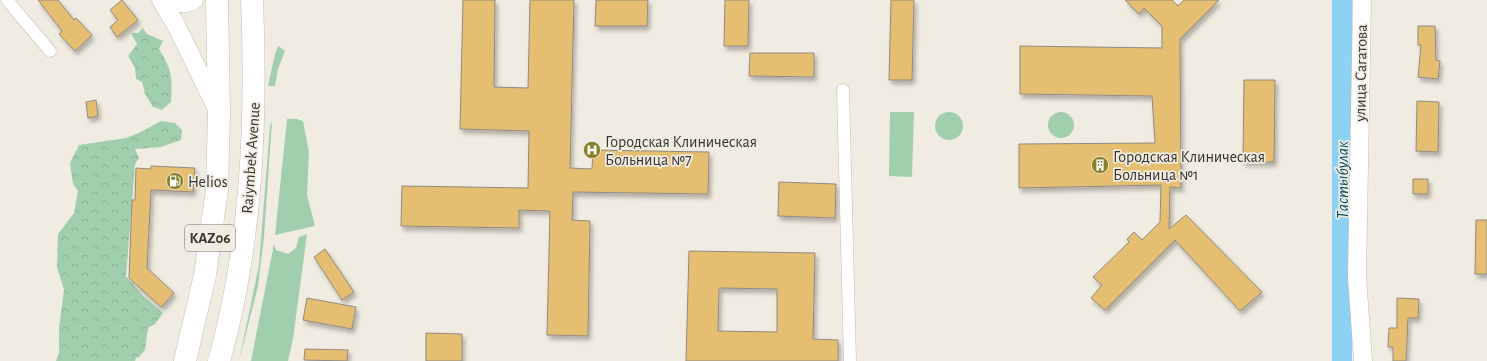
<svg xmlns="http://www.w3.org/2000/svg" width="1487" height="361" viewBox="0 0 1487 361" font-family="'Alegreya Sans',sans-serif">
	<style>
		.grass { fill: #a1cfad }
		.forest { fill: url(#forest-crowns) }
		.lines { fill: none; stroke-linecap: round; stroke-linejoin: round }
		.river { stroke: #8dd1f4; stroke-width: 20 }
		.building { fill: #e6be72; stroke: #908a81; fill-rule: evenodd; filter: url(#shadow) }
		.street-casing { stroke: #c3bdb3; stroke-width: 13 }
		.secondary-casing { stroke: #c3bdb3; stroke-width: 19 }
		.highway-casing { stroke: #c3bdb3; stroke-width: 23 }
		.street { stroke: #fff; stroke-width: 12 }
		.secondary { stroke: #fff; stroke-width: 18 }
		.highway { stroke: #fff; stroke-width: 22 }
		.labels { text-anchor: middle; stroke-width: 3.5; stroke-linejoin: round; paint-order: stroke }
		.shield { fill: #f1ece1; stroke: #6f6c66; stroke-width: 1 }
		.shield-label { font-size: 15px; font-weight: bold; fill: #373531 }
		.street-label { font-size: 16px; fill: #373531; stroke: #f1ece1 }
		.poi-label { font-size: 16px; fill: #373531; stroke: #f1ece1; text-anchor: start }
		.water-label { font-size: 17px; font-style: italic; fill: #004e6b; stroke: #f1ece1 }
	</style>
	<defs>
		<pattern id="forest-crowns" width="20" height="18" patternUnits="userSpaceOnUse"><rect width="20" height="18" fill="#a1cfad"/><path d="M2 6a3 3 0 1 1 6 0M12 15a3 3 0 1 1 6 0" fill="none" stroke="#8bb295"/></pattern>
		<filter id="shadow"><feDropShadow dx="2.5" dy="4" stdDeviation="2" flood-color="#0004"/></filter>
	</defs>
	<rect width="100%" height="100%" fill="#f1ece1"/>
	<path class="grass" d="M278 46 285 51 278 69 275 86H268L275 54Z
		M935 126a14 14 0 1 1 28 0a14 14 0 1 1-28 0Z
		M890 112H914L912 177 889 176Z
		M1048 125a13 13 0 1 1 26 0a13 13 0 1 1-26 0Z
		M287 119H297L303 121 309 152 307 195 315 226 275 235Z
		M272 121 264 237 258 286 239 361 259 265 270 126Z
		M307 234 293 339 288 361H251L274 244 276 250 288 254 296 248 299 237Z"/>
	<path class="forest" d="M143 28 147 34 163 41 159 49C173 72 172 76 171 102L162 110 153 107 145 94 142 82 136 79 135 68 128 56 137 44 131 33H138Z
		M161 121 175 123 182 130 181 140 161 147 135 149 139 158 135 164 126 276 143 296 163 313 155 324 148 328 145 350 139 357 136 358 135 361H56L59 353V328L64 290 57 267 58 234 74 213 78 191 73 184 70 163 79 145 126 138 141 132Z"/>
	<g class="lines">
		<path class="river" d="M1342 361V0"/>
	</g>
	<path class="building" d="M38 0H58L74 20 76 18 92 35 75 51 59 34 62 31Z
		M122 0 138 20 117 37 110 27 118 20 110 10Z
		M463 0H495L494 87 528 88 530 0H574L570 168 592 169 593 150 709 152 708 194 573 192 572 220 590 221 588 336 547 335 550 211 519 210V228L401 226 402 186 528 188 529 131 460 129Z
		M596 0H648L647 26H595Z
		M725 0H749L748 46H724Z
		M891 0H914L912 80H889Z
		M1125 0H1172L1178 6 1184 0H1219L1180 39 1181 188 1170 187 1169 229 1186 215 1262 292 1240 311 1175 240 1105 310 1091 298 1102 285 1093 277 1129 242 1127 239 1134 232 1142 240 1160 222 1161 185 1019 188V144L1155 143 1152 96 1020 94V46L1162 48V26L1144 8 1139 14Z
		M1418 26H1435L1436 60 1440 61 1438 79 1418 77 1421 45H1418Z
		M750 53H814V77L749 76Z
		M1244 80H1275L1274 162H1243Z
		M96 100 98 116 88 118 86 102Z
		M1417 101 1439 102 1438 152 1416 151Z
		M151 166 195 168 193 192 151 190 147 268 174 293 161 307 129 278 132 200H135L136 168 151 169Z
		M1413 179H1428V194H1413Z
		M779 182 836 184 835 218 778 216Z
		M1476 220H1487V274H1475Z
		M325 249 354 292 342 300 314 257Z
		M689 251 815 253 813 339 838 340V361H686ZM719 288 777 289V332L718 331Z
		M307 298 356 307 352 329 303 320Z
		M1397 298 1419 299 1418 318H1408L1406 361H1393V347H1388L1389 328H1397Z
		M426 333 462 334V361H426Z
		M305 349 348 350 347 361 304 360Z"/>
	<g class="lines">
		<defs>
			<path id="street" d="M7 0 50 51
				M843 90 850 361"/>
			<path id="secondary" d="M161 0 176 25 219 113
				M170 0C178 3 186 5 194 0
				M1362 0 1357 277 1363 361"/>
			<path id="highway" d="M185 361 205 275 217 190 219 113 217 0
				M219 361C252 244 257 121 252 0"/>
		</defs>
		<use href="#street" class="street-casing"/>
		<use href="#secondary" class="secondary-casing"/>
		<use href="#highway" class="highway-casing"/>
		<use href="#street" class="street"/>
		<use href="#secondary" class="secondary"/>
		<use href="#highway" class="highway"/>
	</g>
	<defs>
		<symbol id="hospital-disc" viewBox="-11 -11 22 22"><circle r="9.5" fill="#878128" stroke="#f1ece1"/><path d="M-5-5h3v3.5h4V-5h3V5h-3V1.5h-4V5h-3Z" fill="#fff"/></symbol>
		<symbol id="building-disc" viewBox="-11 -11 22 22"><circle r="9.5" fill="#878128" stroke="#f1ece1"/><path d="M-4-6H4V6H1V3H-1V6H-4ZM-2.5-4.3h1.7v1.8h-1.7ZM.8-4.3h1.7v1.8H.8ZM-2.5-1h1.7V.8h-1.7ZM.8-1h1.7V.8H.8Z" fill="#fff"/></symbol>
		<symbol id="fuel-disc" viewBox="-11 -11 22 22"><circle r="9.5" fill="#878128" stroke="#f1ece1"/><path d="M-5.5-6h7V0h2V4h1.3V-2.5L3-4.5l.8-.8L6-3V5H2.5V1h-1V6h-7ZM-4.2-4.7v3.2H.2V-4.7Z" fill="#fff"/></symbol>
	</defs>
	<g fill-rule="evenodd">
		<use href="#hospital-disc" x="582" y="140" width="20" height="20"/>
		<use href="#building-disc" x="1090" y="155" width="20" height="20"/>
		<use href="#fuel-disc" x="165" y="171" width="20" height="20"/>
	</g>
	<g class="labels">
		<rect class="shield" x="185" y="225" width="50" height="26" rx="3"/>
		<g class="shield-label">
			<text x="210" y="243">KАZ06</text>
		</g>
		<g class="street-label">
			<text transform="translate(1360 73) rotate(-89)" y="6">улица Сагатова</text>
			<text transform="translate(250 158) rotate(-86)" y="6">Raiymbek Avenue</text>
		</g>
		<g class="poi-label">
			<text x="605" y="147">Городская Клиническая<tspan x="605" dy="18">Больница №7</tspan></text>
			<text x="1113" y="162">Городская Клиническая<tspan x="1113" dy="18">Больница №1</tspan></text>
			<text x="188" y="187">Helios</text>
		</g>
		<g class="water-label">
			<text transform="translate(1342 180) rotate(-90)" y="6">Тастыбулак</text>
		</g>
	</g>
</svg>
